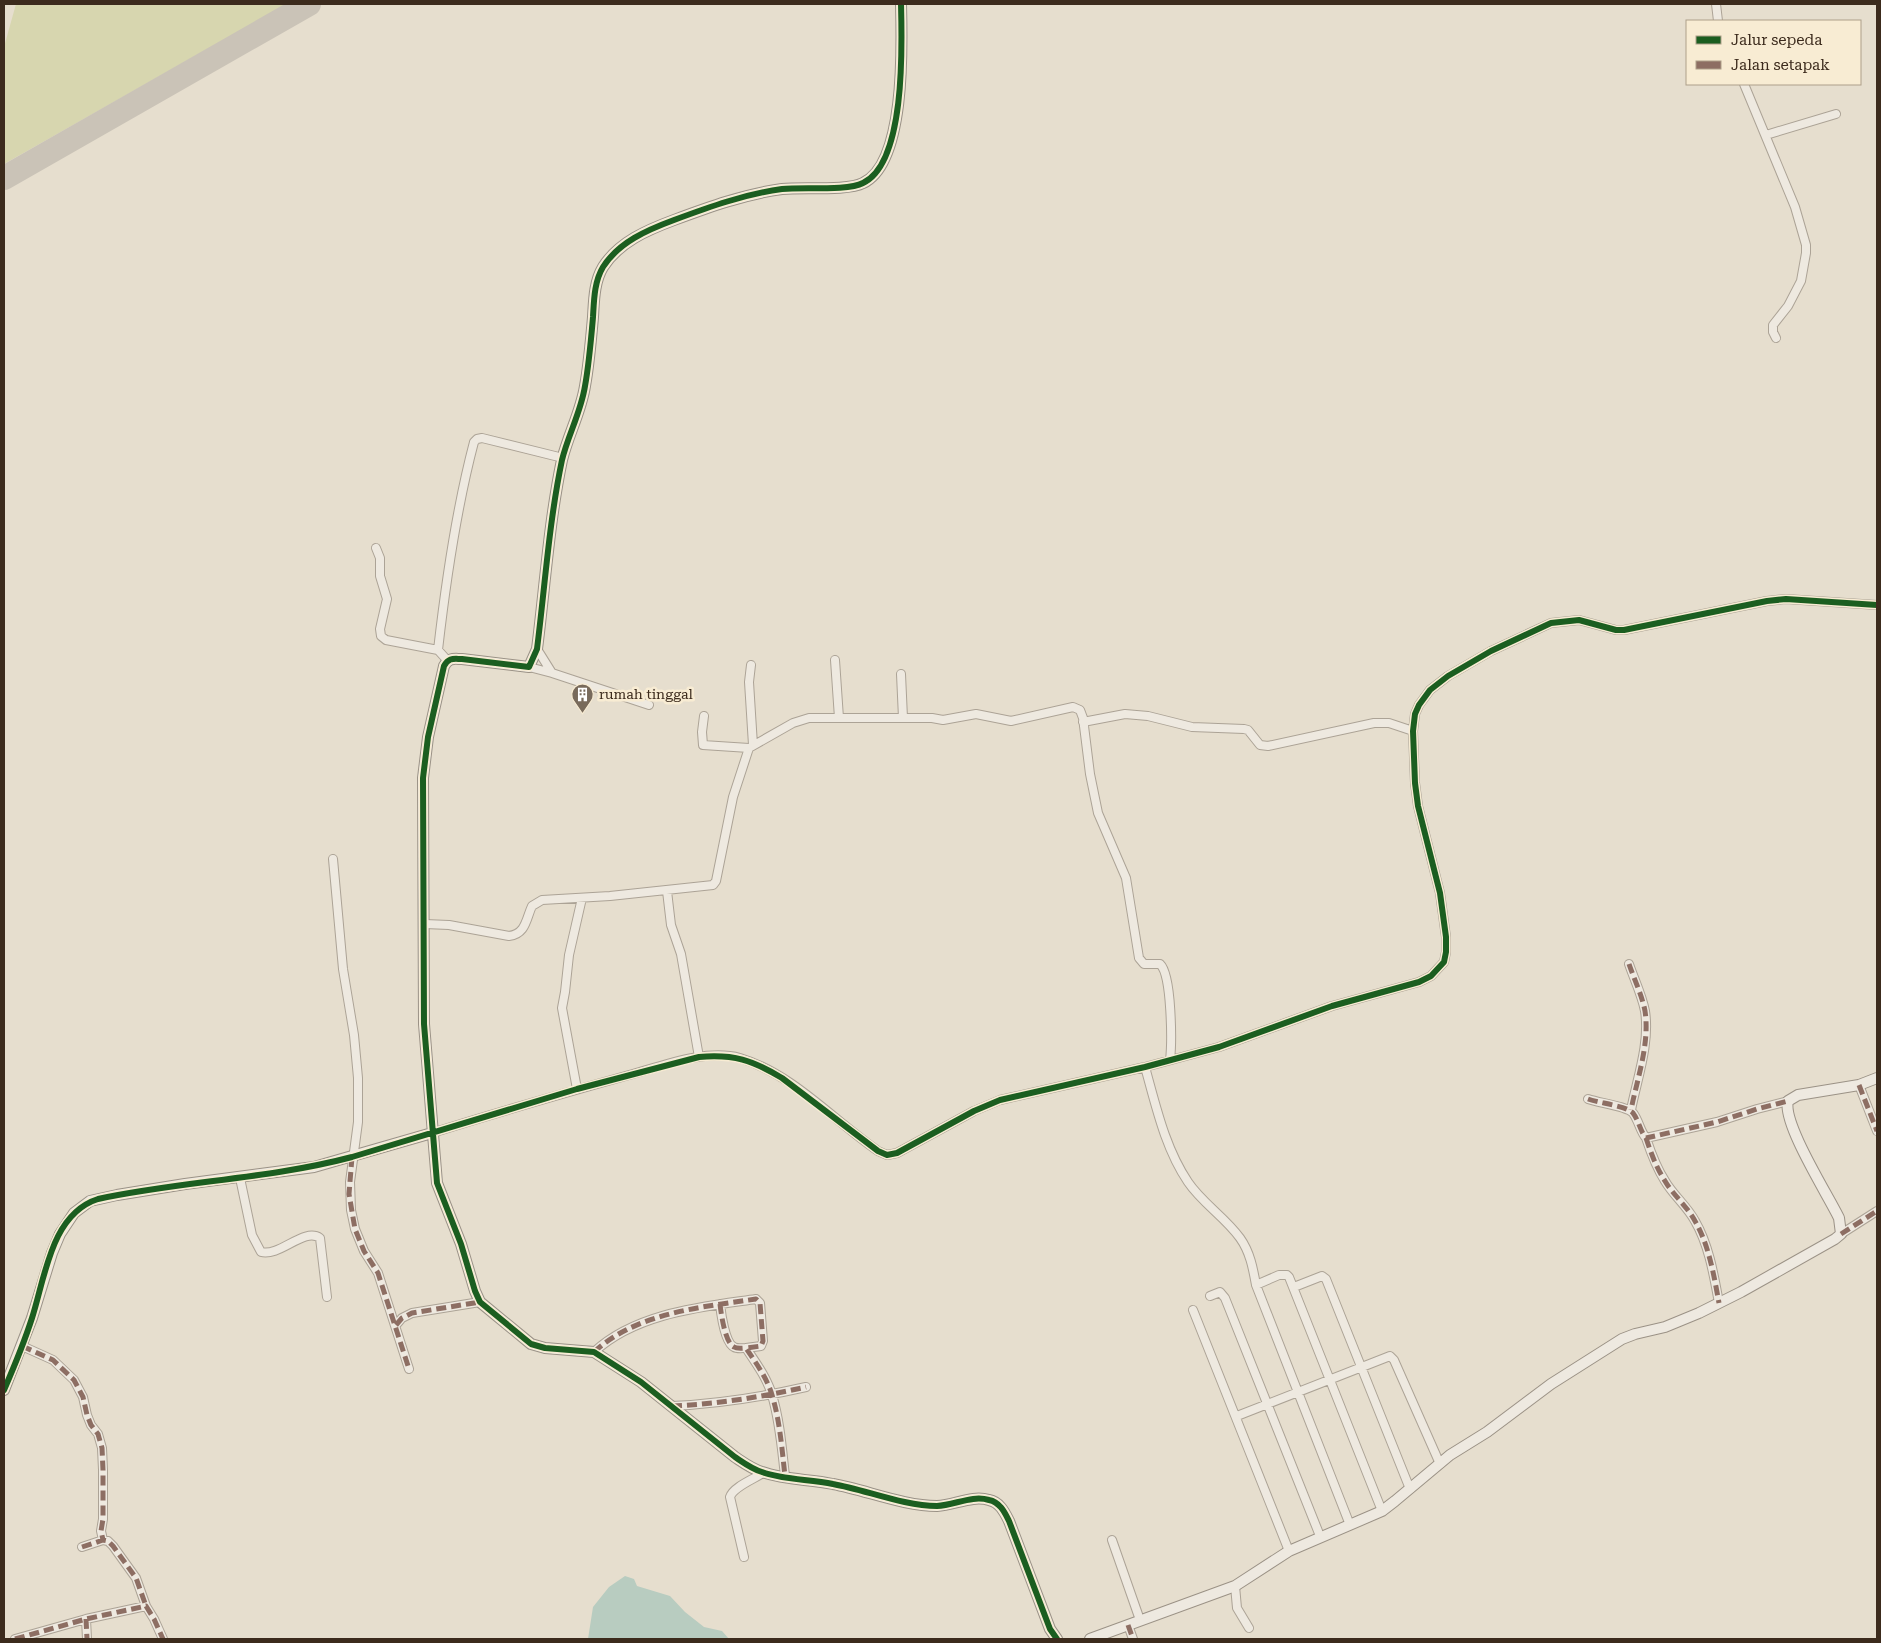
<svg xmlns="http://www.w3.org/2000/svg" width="1881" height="1643" viewBox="0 0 1881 1643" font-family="'Roboto Serif',serif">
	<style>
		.green { fill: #d7d6af }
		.water { fill: #b8ccc0 }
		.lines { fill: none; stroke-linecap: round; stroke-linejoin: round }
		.taxiway { stroke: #cac3b7; stroke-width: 24 }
		.street-casing { stroke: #aca396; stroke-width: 10 }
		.secondary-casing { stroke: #9b9286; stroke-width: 12 }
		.street { stroke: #eee9e0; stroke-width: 8 }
		.secondary { stroke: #eee9e0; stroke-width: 10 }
		.quiet { stroke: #8d6e63; stroke-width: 5; stroke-dasharray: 10 5; stroke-linecap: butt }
		.cycleway-casing { stroke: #f8ecd3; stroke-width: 9 }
		.cycleway { stroke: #1b5e20; stroke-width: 6 }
		.labels { text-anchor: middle; stroke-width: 5; stroke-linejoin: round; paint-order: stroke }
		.poi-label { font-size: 14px; fill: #3c2b1d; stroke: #f8ecd3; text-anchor: start }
	</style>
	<rect width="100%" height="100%" fill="#e6dece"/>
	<path class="green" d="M16 4H287L4 164V47Z"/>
	<path class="water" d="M625 1576 634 1579 637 1586 670 1596 685 1612 704 1627 722 1631 729 1639H588L593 1607 609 1587Z"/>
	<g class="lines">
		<path class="taxiway" d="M4 178 309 4"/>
		<defs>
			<path id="street" d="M1716 4 1718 21
				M1744 84 1795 207 1806 245V253L1801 281 1788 306 1773 325V332L1776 338
				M1766 135 1836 114
				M376 548 380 558V576L387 599 380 629 381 636 386 640 438 650 447 660
				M537 649 552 673 649 705
				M438 650C446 580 456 510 474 442L477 439 482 438 563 458
				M835 660 839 718
				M751 665 749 682 753 745
				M529 667 552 673
				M901 674 903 718
				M704 716 702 732 703 745 749 748
				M1083 722 1125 714 1148 716 1192 727 1244 729 1248 730 1260 745 1268 746 1374 723H1389L1413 731
				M333 859 343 969 354 1035 358 1078V1122L350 1182 351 1210 355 1229 364 1251 378 1273 409 1369
				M667 891 671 925 681 954 699 1057
				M425 924 449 925 509 936C526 934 526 919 532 906L542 900 610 896 713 885 716 881 733 797 749 748 793 723 809 718H932L943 720 976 714 1011 721 1073 707 1080 710 1083 718 1090 774 1098 813 1126 878 1139 958 1144 964H1160C1172 975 1172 1043 1170 1060
				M1629 964C1634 979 1642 995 1645 1011 1650 1044 1637 1079 1631 1110
				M1145 1067C1156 1106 1165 1148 1188 1182 1202 1203 1225 1217 1240 1238 1250 1252 1253 1268 1256 1285L1350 1525
				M1859 1085 1877 1131
				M577 1089 562 1008 565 992 569 955 582 898
				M1588 1099C1599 1103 1627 1106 1633 1113 1639 1121 1640 1131 1646 1138L1717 1122 1757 1109 1788 1101
				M432 1133C495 1113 558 1095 622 1077 657 1068 704 1048 740 1058 793 1074 833 1120 878 1151L887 1155 897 1153 974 1111 1000 1100 1145 1067 1219 1047 1332 1006 1419 982 1431 976 1444 962 1446 952V937L1440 893 1418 806 1415 783 1413 731 1415 714 1419 705 1430 690 1448 676 1491 651 1551 623 1579 620 1616 630H1624L1767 601 1786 599 1877 605
				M1646 1138C1651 1153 1656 1167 1665 1181 1673 1195 1687 1206 1695 1221 1709 1245 1714 1276 1719 1303
				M240 1178 252 1235 261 1252C280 1257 304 1227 320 1238L327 1297
				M1841 1234 1877 1211
				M1256 1285 1279 1275H1287L1289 1277 1382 1511
				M1294 1287 1322 1276 1326 1279 1410 1489
				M1210 1296 1220 1292 1225 1298 1320 1536
				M720 1304C721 1313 725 1343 734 1347 737 1349 742 1348 746 1348 756 1363 767 1378 772 1395 780 1421 782 1450 785 1476
				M1193 1310 1289 1551
				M396 1325 402 1318 412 1313 480 1302
				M22 1346 53 1360 74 1380 83 1397 87 1415 91 1425 98 1434 102 1448 103 1470V1519L101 1531 103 1540
				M594 1352C636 1313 701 1307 756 1299L760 1303 763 1341 761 1346 746 1348
				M672 1406C717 1404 762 1397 806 1387
				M1237 1416 1390 1356 1394 1360 1440 1464
				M1112 1540 1140 1620
				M82 1547 103 1540 108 1541 113 1546 136 1578 146 1606
				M744 1557 730 1497C733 1487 754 1479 763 1473
				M1235 1586 1237 1608 1249 1628
				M86 1619 87 1639
				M1128 1625 1133 1639
				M15 1639 86 1619 146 1606 154 1619 163 1639"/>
			<path id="secondary" d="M901 4C902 44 906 163 863 183 848 191 802 187 782 189 745 194 709 207 674 220 647 230 619 242 603 267 594 282 594 301 593 317 591 340 589 364 585 386 581 412 568 435 562 460 549 522 545 586 537 649L529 667 462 659C454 659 449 657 444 666L428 737 423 778 424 1024 437 1183 461 1244 475 1291 480 1302 531 1344 545 1348 594 1352 641 1382 735 1457C744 1463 752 1469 762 1472 784 1480 810 1479 833 1484 866 1490 904 1506 937 1506 955 1505 972 1495 989 1500 1000 1502 1005 1513 1009 1521L1050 1629 1057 1639
				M4 1390 32 1318 52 1253 60 1234 74 1213 90 1201 117 1195 185 1184 314 1167 432 1133
				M1090 1639 1235 1586 1289 1551 1382 1511 1395 1501 1450 1455 1487 1432 1551 1384 1622 1339 1635 1334 1665 1327 1699 1313 1741 1292 1835 1239 1841 1234 1839 1218C1828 1195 1782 1123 1788 1101L1798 1095 1859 1085 1877 1078"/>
		</defs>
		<use href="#street" class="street-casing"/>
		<use href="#secondary" class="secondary-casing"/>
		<use href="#street" class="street"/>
		<use href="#secondary" class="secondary"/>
		<path class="quiet" d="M1629 964C1634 979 1642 995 1645 1011 1650 1044 1637 1079 1631 1110
			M1859 1085 1877 1131
			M1588 1099C1599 1103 1627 1106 1633 1113 1639 1121 1640 1131 1646 1138L1717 1122 1757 1109 1788 1101
			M1646 1138C1651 1153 1656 1167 1665 1181 1673 1195 1687 1206 1695 1221 1709 1245 1714 1276 1719 1303
			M352 1157 349 1194 355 1229 364 1251 378 1273 409 1369
			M1841 1234 1877 1211
			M720 1304C721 1313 725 1343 734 1347 737 1349 742 1348 746 1348 756 1363 767 1378 772 1395 780 1421 782 1450 785 1476
			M396 1325 402 1318 412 1313 480 1302
			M22 1346 53 1360 74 1380 83 1397 87 1415 91 1425 98 1434 102 1448 103 1470V1519L101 1531 103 1540
			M594 1352C636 1313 701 1307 756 1299L760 1303 763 1341 761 1346 746 1348
			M672 1406C717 1404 762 1397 806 1387
			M82 1547 103 1540 108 1541 113 1546 136 1578 146 1606
			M86 1619 87 1639
			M1128 1625 1133 1639
			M15 1639 86 1619 146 1606 154 1619 163 1639"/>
		<defs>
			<path id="cycleway" d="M901 4C902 44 906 163 863 183 848 191 802 187 782 189 745 194 709 207 674 220 647 230 619 242 603 267 594 282 594 301 593 317 591 340 589 364 585 386 581 412 568 435 562 460 549 522 545 586 537 649L529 667 462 659C454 659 449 657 444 666L428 737 423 778 424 1024 437 1183 461 1244 475 1291 480 1302 531 1344 545 1348 594 1352 641 1382 735 1457C744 1463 752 1469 762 1472 784 1480 810 1479 833 1484 866 1490 904 1506 937 1506 955 1505 972 1495 989 1500 1000 1502 1005 1513 1009 1521L1050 1629 1057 1639
				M4 1390C14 1367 24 1343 32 1318 45 1278 51 1214 98 1199 182 1181 269 1179 352 1157L577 1089 699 1057C734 1054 752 1060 782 1078L878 1151 887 1155 897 1153 974 1111 1000 1100 1145 1067 1219 1047 1332 1006 1419 982 1431 976 1444 962 1446 952V937L1440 893 1418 806 1415 783 1413 731 1415 714 1419 705 1430 690 1448 676 1491 651 1551 623 1579 620 1616 630H1624L1767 601 1786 599 1877 605"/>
		</defs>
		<use href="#cycleway" class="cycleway-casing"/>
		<use href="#cycleway" class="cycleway"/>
	</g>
	<defs>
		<symbol id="building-pin" viewBox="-11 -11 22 30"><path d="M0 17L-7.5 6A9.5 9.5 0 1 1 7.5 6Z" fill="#786a5b" stroke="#f8ecd3"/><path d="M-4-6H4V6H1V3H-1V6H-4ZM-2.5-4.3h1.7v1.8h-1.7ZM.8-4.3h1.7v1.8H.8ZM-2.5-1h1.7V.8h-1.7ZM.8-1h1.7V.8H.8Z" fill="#fff"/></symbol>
	</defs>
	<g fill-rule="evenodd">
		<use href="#building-pin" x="570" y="682" width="25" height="34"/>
	</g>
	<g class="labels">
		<g class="poi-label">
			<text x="599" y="699">rumah tinggal</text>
		</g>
	</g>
	<rect width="1881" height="1643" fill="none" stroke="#3c2b1d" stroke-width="10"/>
	<rect x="1686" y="20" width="175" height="65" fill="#f8ecd3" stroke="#ad9f8a"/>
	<rect x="1696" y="36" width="25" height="8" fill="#1b5e20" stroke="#ad9f8a"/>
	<text x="1731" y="45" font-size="15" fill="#3c2b1d">Jalur sepeda</text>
	<rect x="1696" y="61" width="25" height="8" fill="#8d6e63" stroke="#ad9f8a"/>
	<text x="1731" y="70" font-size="15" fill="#3c2b1d">Jalan setapak</text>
</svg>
